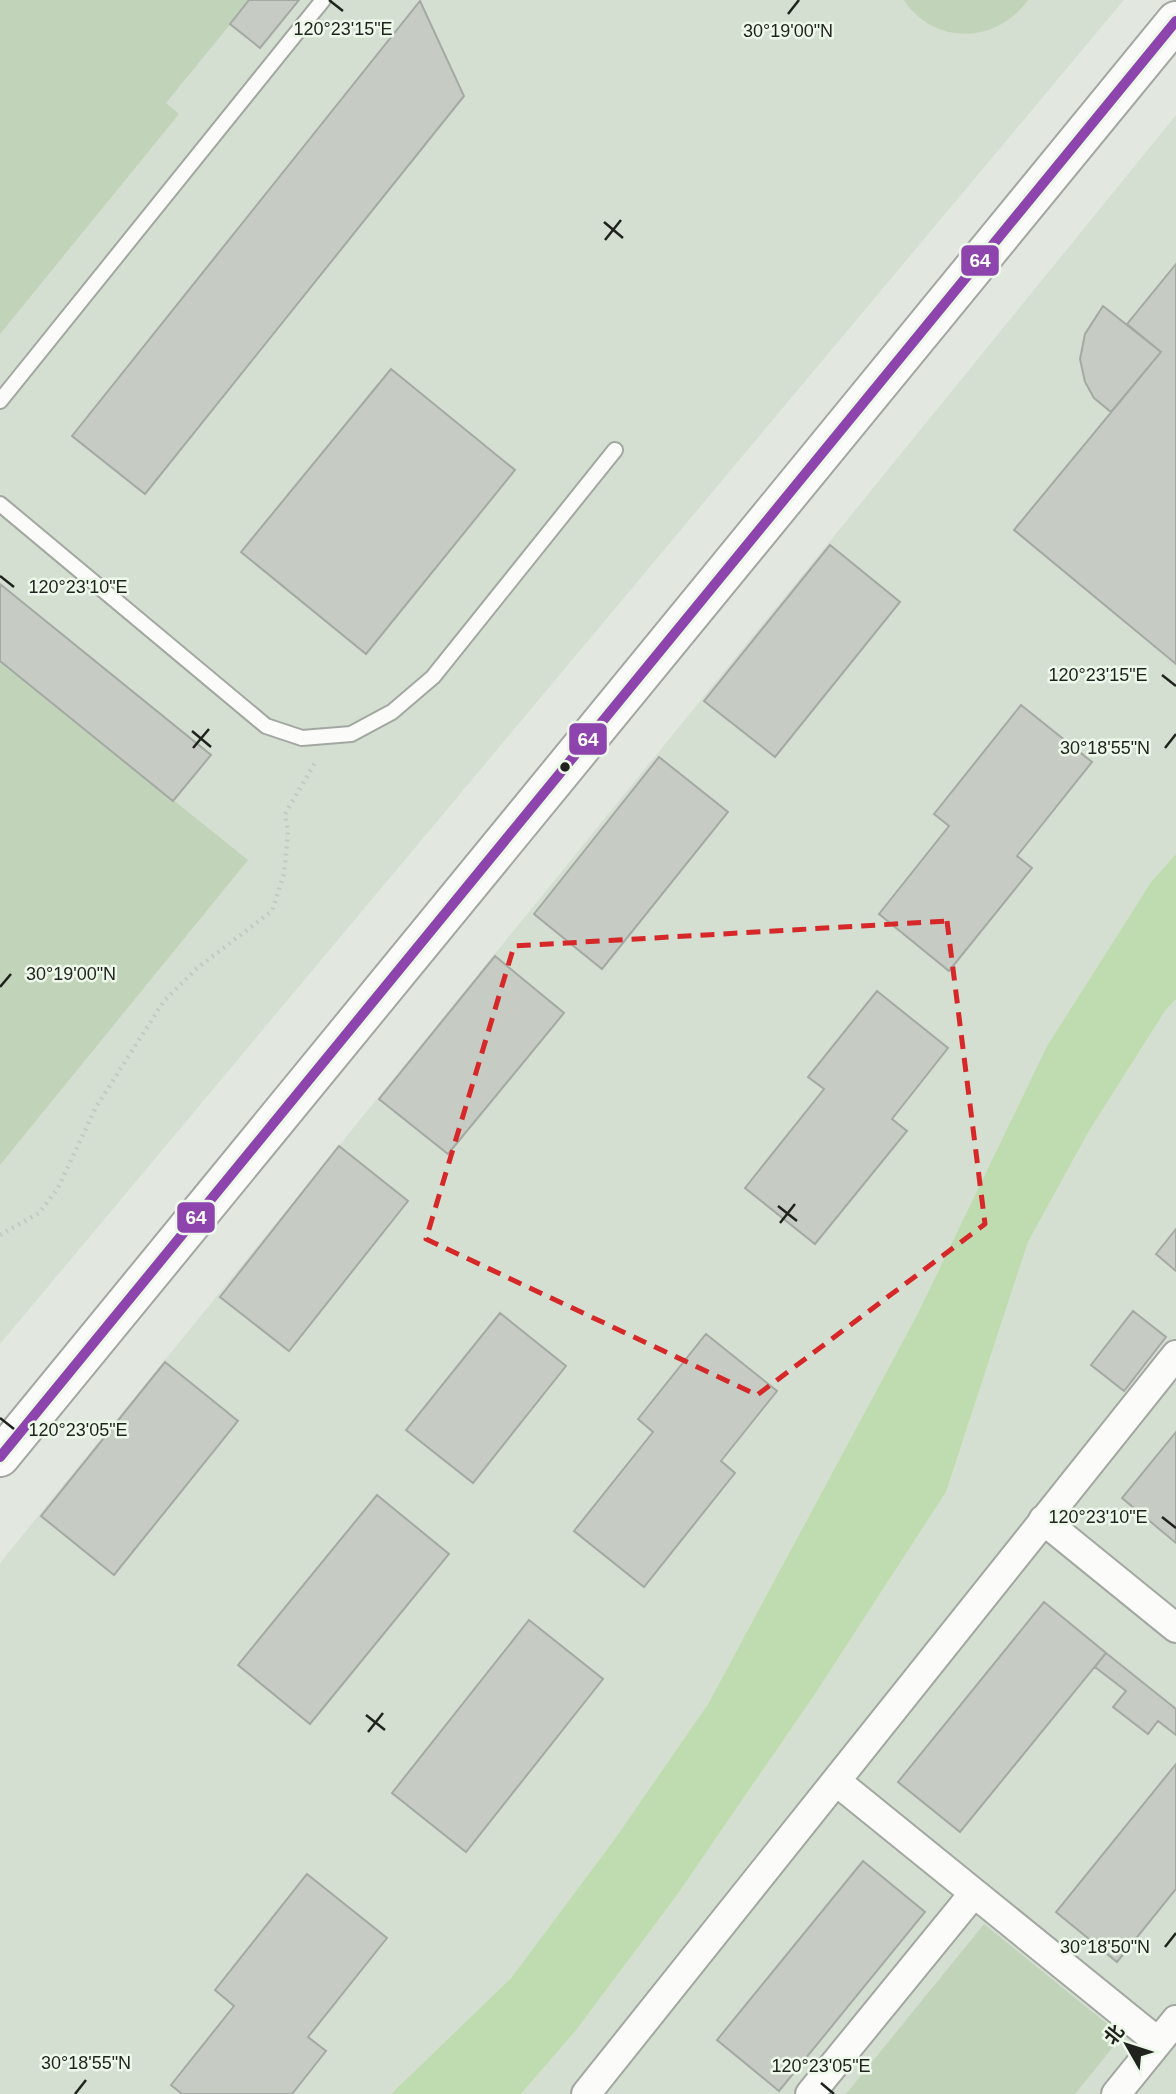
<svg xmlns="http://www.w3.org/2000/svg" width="1176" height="2094" viewBox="0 0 1176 2094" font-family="Arial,'Noto Sans SC',sans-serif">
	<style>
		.built { fill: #d4dfd1 }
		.green { fill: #c1d3b8 }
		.water { fill: #bfdcb0 }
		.building { fill: #c6cbc4; stroke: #a5a9a4; stroke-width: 2 }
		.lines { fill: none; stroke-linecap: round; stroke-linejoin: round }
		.service-casing { stroke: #a3a7a1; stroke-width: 18 }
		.minor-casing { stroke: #a3a7a1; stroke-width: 32 }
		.secondary-casing { stroke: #a3a7a1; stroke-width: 42 }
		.path { stroke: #c6c8c5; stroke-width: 4.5; stroke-dasharray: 2 5; stroke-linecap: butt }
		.service { stroke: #fbfcfa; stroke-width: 14 }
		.minor { stroke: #fbfcfa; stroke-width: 28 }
		.secondary { stroke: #fbfcfa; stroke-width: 38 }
		.bus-1-casing { stroke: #eef8ea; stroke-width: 16 }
		.bus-1 { stroke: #8e44ad; stroke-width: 10 }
		.marked { fill: none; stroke: #d62828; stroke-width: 5; stroke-dasharray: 14 9; stroke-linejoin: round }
		.ticks { fill: none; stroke: #1f221d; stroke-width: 2.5 }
		.bus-dot { fill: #1f221d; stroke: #eef8ea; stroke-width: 2.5 }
		.ticks-label { font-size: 18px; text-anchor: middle; fill: #1f221d; stroke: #eef8ea; stroke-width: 5; stroke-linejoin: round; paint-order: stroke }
		.line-badge { stroke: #eef8ea; stroke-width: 2.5 }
		.badge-label { font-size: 19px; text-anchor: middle; font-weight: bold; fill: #fff }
	</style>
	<rect width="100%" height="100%" fill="#e2e8e0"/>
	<path class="built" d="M0 0H1124L0 1344Z
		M1176 115V854L1151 882 1047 1046 917 1315 708 1704 614 1840 511 1978 391 2094H0V1563Z
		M1176 999V2094H521L577 2029 677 1895 817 1691 946 1492 1028 1242 1089 1131 1165 1011Z"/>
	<path class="green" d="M0 0H250L166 103 179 114 0 334Z
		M904 0H1028C997 44 934 46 904 0Z
		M0 661 248 860 0 1165Z
		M984 1924 1122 2036 1075 2094H846Z"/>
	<path class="water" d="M1176 854V999L1165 1011 1089 1131 1028 1242 946 1492 817 1691 677 1895 577 2029 521 2094H391L511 1978 614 1840 708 1704 917 1315 1047 1046 1151 882Z"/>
	<path class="building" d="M249 0H299L260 48 230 24Z
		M420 1 464 96 145 494 72 436Z
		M1176 264V664L1014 530 1161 352 1127 324Z
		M1103 306 1161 352 1111 412 1094 398 1085 382 1080 359 1085 334Z
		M391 369 515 470 366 654 241 552Z
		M830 545 900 602 775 757 704 701Z
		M0 584 211 755 173 801 0 661Z
		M1021 705 1092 762 1017 856 1032 868 949 971 879 914 949 826 934 814Z
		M659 757 728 812 602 969 534 914Z
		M495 956 564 1013 448 1154 379 1099Z
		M877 991 948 1048 892 1119 907 1131 815 1244 745 1188 824 1089 808 1077Z
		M339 1146 408 1201 289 1351 220 1297Z
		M1176 1229V1271L1156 1254Z
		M1133 1311 1166 1337 1124 1391 1091 1365Z
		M500 1313 566 1366 473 1483 406 1430Z
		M706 1334 777 1391 721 1461 735 1473 644 1587 574 1531 653 1432 638 1419Z
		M165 1362 238 1421 114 1575 41 1516Z
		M1176 1432V1543L1122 1498Z
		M377 1495 449 1554 310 1724 238 1665Z
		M1044 1602 1106 1653 960 1832 898 1782Z
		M529 1620 603 1679 466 1852 392 1793Z
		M1106 1653 1176 1709V1735L1158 1721 1148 1734 1113 1707 1126 1691 1095 1667Z
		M1176 1764V1889L1117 1962 1056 1912Z
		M863 1861 925 1912 779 2091 717 2040Z
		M307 1874 387 1938 308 2037 326 2051 292 2094H182L171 2085 234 2006 215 1990Z"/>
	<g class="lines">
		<defs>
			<path id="service" d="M0 401 323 0
				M0 504 266 726 302 738 351 734 392 712 433 677 615 450"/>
			<path id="minor" d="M1043 1520 1176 1628
				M836 1781 1158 2042
				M586 2094 1176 1355
				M810 2094 974 1893
				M1116 2094 1176 2020"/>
			<path id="secondary" d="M0 1457 1176 21"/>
		</defs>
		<use href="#service" class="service-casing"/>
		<use href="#minor" class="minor-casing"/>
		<use href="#secondary" class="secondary-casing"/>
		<path class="path" d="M0 1235 39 1213 58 1188 96 1107 164 1001 196 969 272 911 284 874 288 831 285 814 316 761"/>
		<use href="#service" class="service"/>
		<use href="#minor" class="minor"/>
		<use href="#secondary" class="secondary"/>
		<defs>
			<path id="bus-1" d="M0 1457 1176 21"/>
		</defs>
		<use href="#bus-1" class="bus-1-casing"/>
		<use href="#bus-1" class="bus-1"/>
	</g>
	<path class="marked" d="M947 921 985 1224 757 1395 426 1239 514 946Z"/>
	<path class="ticks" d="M329 0 343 11M788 14 799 0M604 222 623 238M605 240 621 220M0 576 14 587M1162 675 1176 686M192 731 211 747M193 748 209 729M1165 748 1176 734M0 987 11 974M778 1206 797 1221M780 1223 795 1204M0 1418 14 1429M1162 1517 1176 1528M366 1715 385 1730M368 1732 383 1713M1165 1947 1176 1933M821 2083 834 2094M75 2094 86 2080"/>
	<circle class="bus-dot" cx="565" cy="767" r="6"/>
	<g class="ticks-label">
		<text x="343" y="35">120°23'15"E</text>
		<text x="788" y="37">30°19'00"N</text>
		<text x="78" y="593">120°23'10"E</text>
		<text x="1098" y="681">120°23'15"E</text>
		<text x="1105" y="754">30°18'55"N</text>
		<text x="71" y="980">30°19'00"N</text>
		<text x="78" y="1436">120°23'05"E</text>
		<text x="1098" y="1523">120°23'10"E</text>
		<text x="1105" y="1953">30°18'50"N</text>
		<text x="86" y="2069">30°18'55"N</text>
		<text x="821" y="2072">120°23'05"E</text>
	</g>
	<g class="line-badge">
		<rect x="960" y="244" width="40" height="33" rx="7" fill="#8e44ad"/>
		<rect x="568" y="722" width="40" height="34" rx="7" fill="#8e44ad"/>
		<rect x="176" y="1201" width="40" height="33" rx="7" fill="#8e44ad"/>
	</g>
	<g class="badge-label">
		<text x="980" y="267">64</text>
		<text x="588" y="746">64</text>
		<text x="196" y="1224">64</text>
	</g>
	<g transform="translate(1127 2045) rotate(309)" stroke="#eef8ea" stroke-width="5" paint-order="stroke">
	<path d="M0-5L12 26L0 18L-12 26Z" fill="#1f221d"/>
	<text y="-10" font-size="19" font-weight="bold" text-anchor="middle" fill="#1f221d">北</text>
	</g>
</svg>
